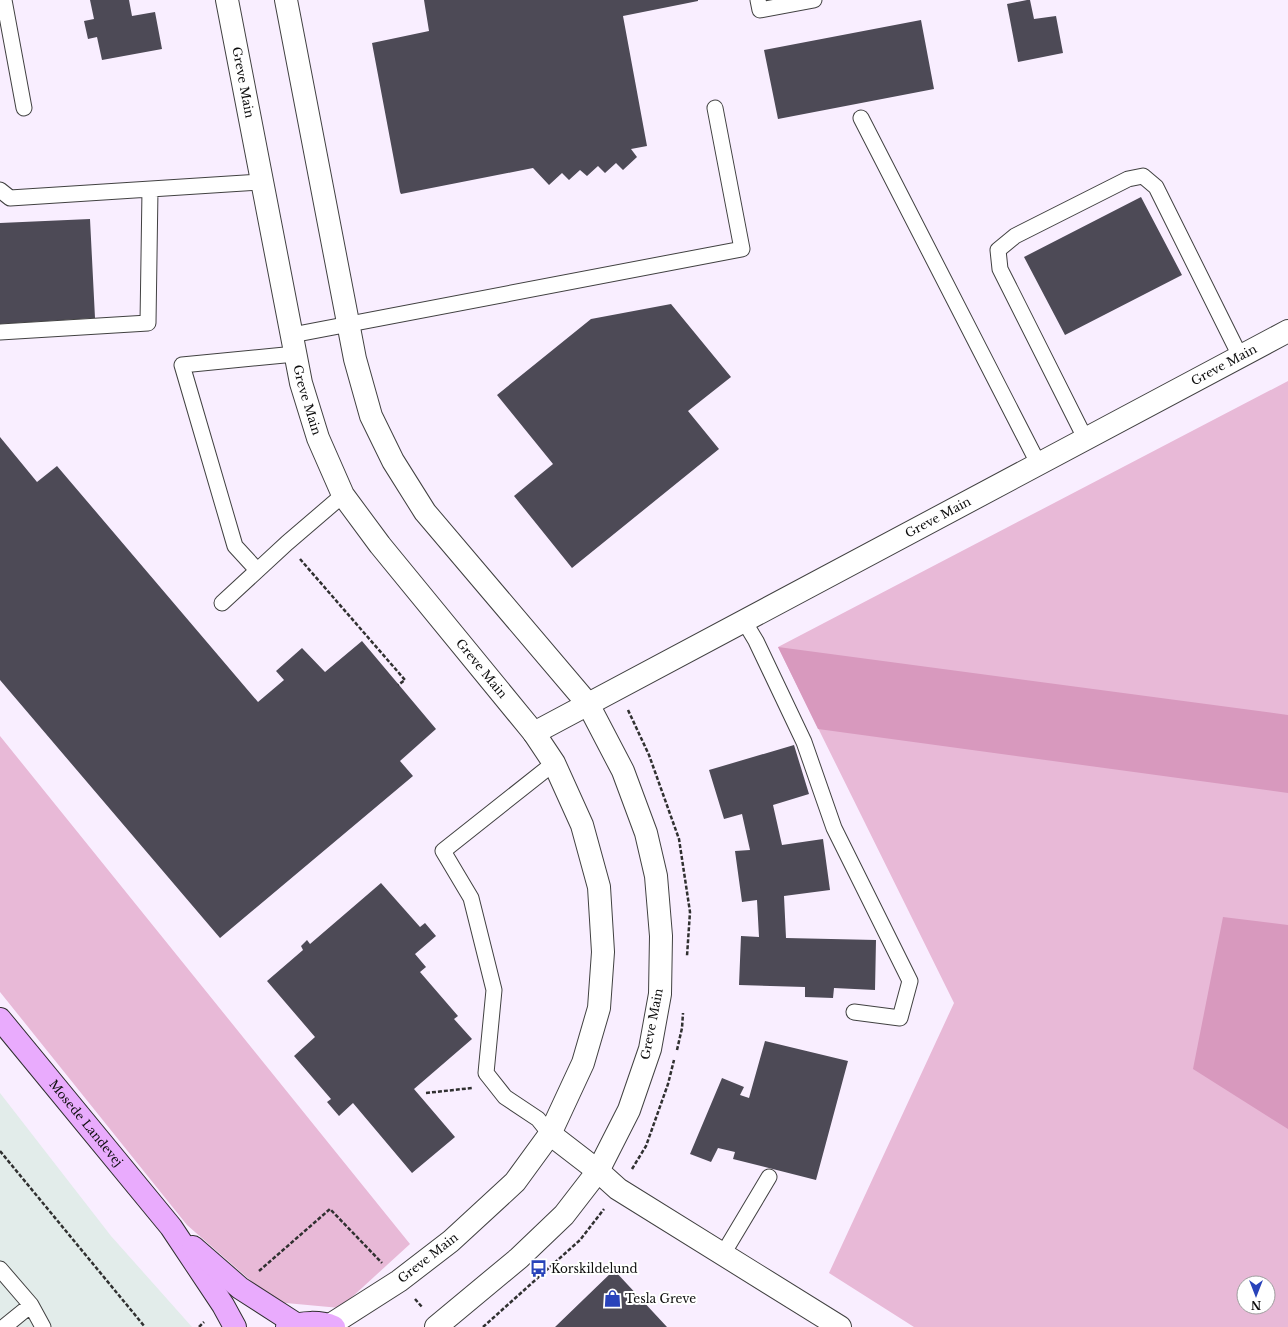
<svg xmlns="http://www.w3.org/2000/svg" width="1288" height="1327" viewBox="0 0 1288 1327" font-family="'Libre Baskerville',serif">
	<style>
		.industrial { fill: #e2ecea }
		.green { fill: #e8b9d7; fill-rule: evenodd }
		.forest { fill: #d899be }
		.building { fill: #4d4a56 }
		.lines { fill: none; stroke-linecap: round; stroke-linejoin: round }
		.lane-casing { stroke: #414141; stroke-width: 17 }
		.street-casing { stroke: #414141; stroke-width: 24 }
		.secondary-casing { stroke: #303030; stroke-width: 24 }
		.path { stroke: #303030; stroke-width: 2.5; stroke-dasharray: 4 2; stroke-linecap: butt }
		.lane { stroke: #fff; stroke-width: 15 }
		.street { stroke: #fff; stroke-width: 22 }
		.secondary { stroke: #e9abfd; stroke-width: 22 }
		.labels { text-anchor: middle; stroke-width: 4; stroke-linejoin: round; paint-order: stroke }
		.street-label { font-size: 12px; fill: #0e0e0e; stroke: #fff }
		.poi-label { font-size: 12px; fill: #0e0e0e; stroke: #fff; text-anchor: start }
	</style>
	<rect width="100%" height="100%" fill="#f9eeff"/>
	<path class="industrial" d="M0 1093 111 1236 192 1327H0Z"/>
	<path class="green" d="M1288 381V1327H914L829 1273 954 1003 778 647ZM1244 1283H1268V1307H1244Z
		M0 736 410 1244 340 1308 275 1302 187 1225 0 992Z"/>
	<path class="forest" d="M778 647 1288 715V793L818 729Z
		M1223 917 1288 925V1129L1193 1069Z"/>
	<path class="building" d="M90 0H129L132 16 155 12 162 49 102 60 97 37 88 39 84 21 94 19Z
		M424 0H698V1L623 16 647 146 631 149 637 157 623 170 616 163 605 173 598 166 587 176 580 170 569 180 562 173 549 185 533 168 401 194 400 192 372 43 429 31Z
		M1027 0H1030L1034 19 1056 16 1063 53 1018 62 1007 4Z
		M921 20 934 89 778 119 764 50Z
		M1141 197 1182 275 1065 335 1024 257Z
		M90 219 95 318 0 324V223Z
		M671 304 731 377 688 411 719 449 572 568 514 496 553 464 497 395 591 319Z
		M0 437 37 482 57 466 258 702 284 680 276 671 302 648 325 672 362 641 436 729 400 761 413 776 220 938 0 680Z
		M794 745 809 794 773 805 782 845 823 839 830 890 784 896 786 938 876 940 875 990 834 988 833 998 805 997V987L739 985 741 936 759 937 757 900 742 902 735 851 750 850 742 814 724 819 709 770Z
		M381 883 420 927 425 923 436 936 415 954 426 967 420 972 458 1016 454 1019 472 1039 414 1089 455 1137 412 1173 353 1103 339 1116 327 1102 331 1099 294 1056 315 1037 267 981 303 950 301 946 307 940 310 944Z
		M765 1041 848 1061 816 1180 733 1159 735 1152 718 1148 711 1162 690 1154 722 1078 744 1087 740 1095 749 1098Z
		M614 1270 667 1327H555Z"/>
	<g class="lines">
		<defs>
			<path id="lane" d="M4 0 24 108
				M758 0 760 10 814 0
				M861 118 1038 463
				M0 190 10 198 261 182
				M0 332 148 323 150 190
				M292 335 742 249 715 108
				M1085 438 1000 269 998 250 1015 236 1128 179 1143 176 1156 187 1240 356
				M257 570 235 546 182 365 295 354
				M222 603 287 543 343 495
				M744 621 756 641 804 742 834 828 910 981 900 1018 854 1012
				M550 1134 538 1119 505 1097 486 1073 494 990 471 898 443 851 554 763
				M723 1254 769 1177
				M0 1269 31 1305 43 1327
				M4 1327 31 1305"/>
			<g id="street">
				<path id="s1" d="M227 0 301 383 318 438 343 495 380 545 534 733 554 763 582 825 599 887 603 952 599 1008 583 1063 550 1134 515 1182 451 1241 399 1281 330 1325"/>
				<path d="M286 0 355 359 371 416 393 461 425 512 588 704 623 771 646 833 656 876 661 936 660 994 650 1049 629 1110 598 1171 564 1215 519 1258 436 1327"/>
				<path id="s2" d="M534 733 1288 331"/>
				<path d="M550 1134 598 1171 618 1189 840 1327"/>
			</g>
			<g id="secondary">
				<path id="s3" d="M0 1019 171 1227 223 1305 235 1327"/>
				<path d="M193 1247 240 1288 296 1324"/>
				<path d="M287 1327C302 1322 320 1321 334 1327"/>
			</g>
		</defs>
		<use href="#lane" class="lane-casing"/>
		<use href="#street" class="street-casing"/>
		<use href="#secondary" class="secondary-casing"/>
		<path class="path" d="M300 559 405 680 398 685
			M628 710 649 755 679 839 690 912 687 956
			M677 1050 682 1028 683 1013
			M426 1093 472 1088
			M0 1151 145 1327
			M632 1169 646 1146 668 1084 674 1060
			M259 1271 330 1209 382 1263
			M415 1299 422 1307
			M199 1327 204 1322
			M483 1327 580 1240 604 1209"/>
		<use href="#lane" class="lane"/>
		<use href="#street" class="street"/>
		<use href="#secondary" class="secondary"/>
	</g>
	<defs>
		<symbol id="bus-bare" viewBox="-9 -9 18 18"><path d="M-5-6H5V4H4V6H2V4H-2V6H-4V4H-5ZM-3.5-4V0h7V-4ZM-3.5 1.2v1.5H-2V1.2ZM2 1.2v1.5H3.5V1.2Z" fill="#2943ba" stroke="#fff" stroke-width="2.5" paint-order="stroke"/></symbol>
		<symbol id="shop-bare" viewBox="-9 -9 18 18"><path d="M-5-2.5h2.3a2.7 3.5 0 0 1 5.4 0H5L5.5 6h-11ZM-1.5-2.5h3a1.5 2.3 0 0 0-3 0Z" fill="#2943ba" stroke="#fff" stroke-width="2.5" paint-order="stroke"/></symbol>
	</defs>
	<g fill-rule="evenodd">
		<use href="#bus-bare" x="526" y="1256" width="25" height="25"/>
		<use href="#shop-bare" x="600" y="1286" width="25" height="25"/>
	</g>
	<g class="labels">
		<g class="street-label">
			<text dy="4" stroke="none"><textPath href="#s1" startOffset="84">Greve Main</textPath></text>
			<text dy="4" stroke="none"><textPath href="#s2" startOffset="782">Greve Main</textPath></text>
			<text dy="4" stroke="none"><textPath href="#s1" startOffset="408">Greve Main</textPath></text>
			<text dy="4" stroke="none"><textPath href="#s2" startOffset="458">Greve Main</textPath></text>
			<text dy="4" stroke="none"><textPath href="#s1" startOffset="732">Greve Main</textPath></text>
			<text transform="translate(652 1024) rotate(-79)" y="4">Greve Main</text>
			<text dy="4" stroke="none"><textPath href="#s3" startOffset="135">Mosede Landevej</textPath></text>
			<text transform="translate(428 1258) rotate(-38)" y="4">Greve Main</text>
		</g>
		<g class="poi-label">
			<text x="551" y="1273">Korskildelund</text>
			<text x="625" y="1303">Tesla Greve</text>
		</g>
	</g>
	<g transform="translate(1256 1295) rotate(180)"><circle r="19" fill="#ffffff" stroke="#9f9f9f"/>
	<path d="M0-3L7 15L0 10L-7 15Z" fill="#2943ba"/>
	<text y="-6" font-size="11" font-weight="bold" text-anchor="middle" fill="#0e0e0e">N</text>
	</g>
</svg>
